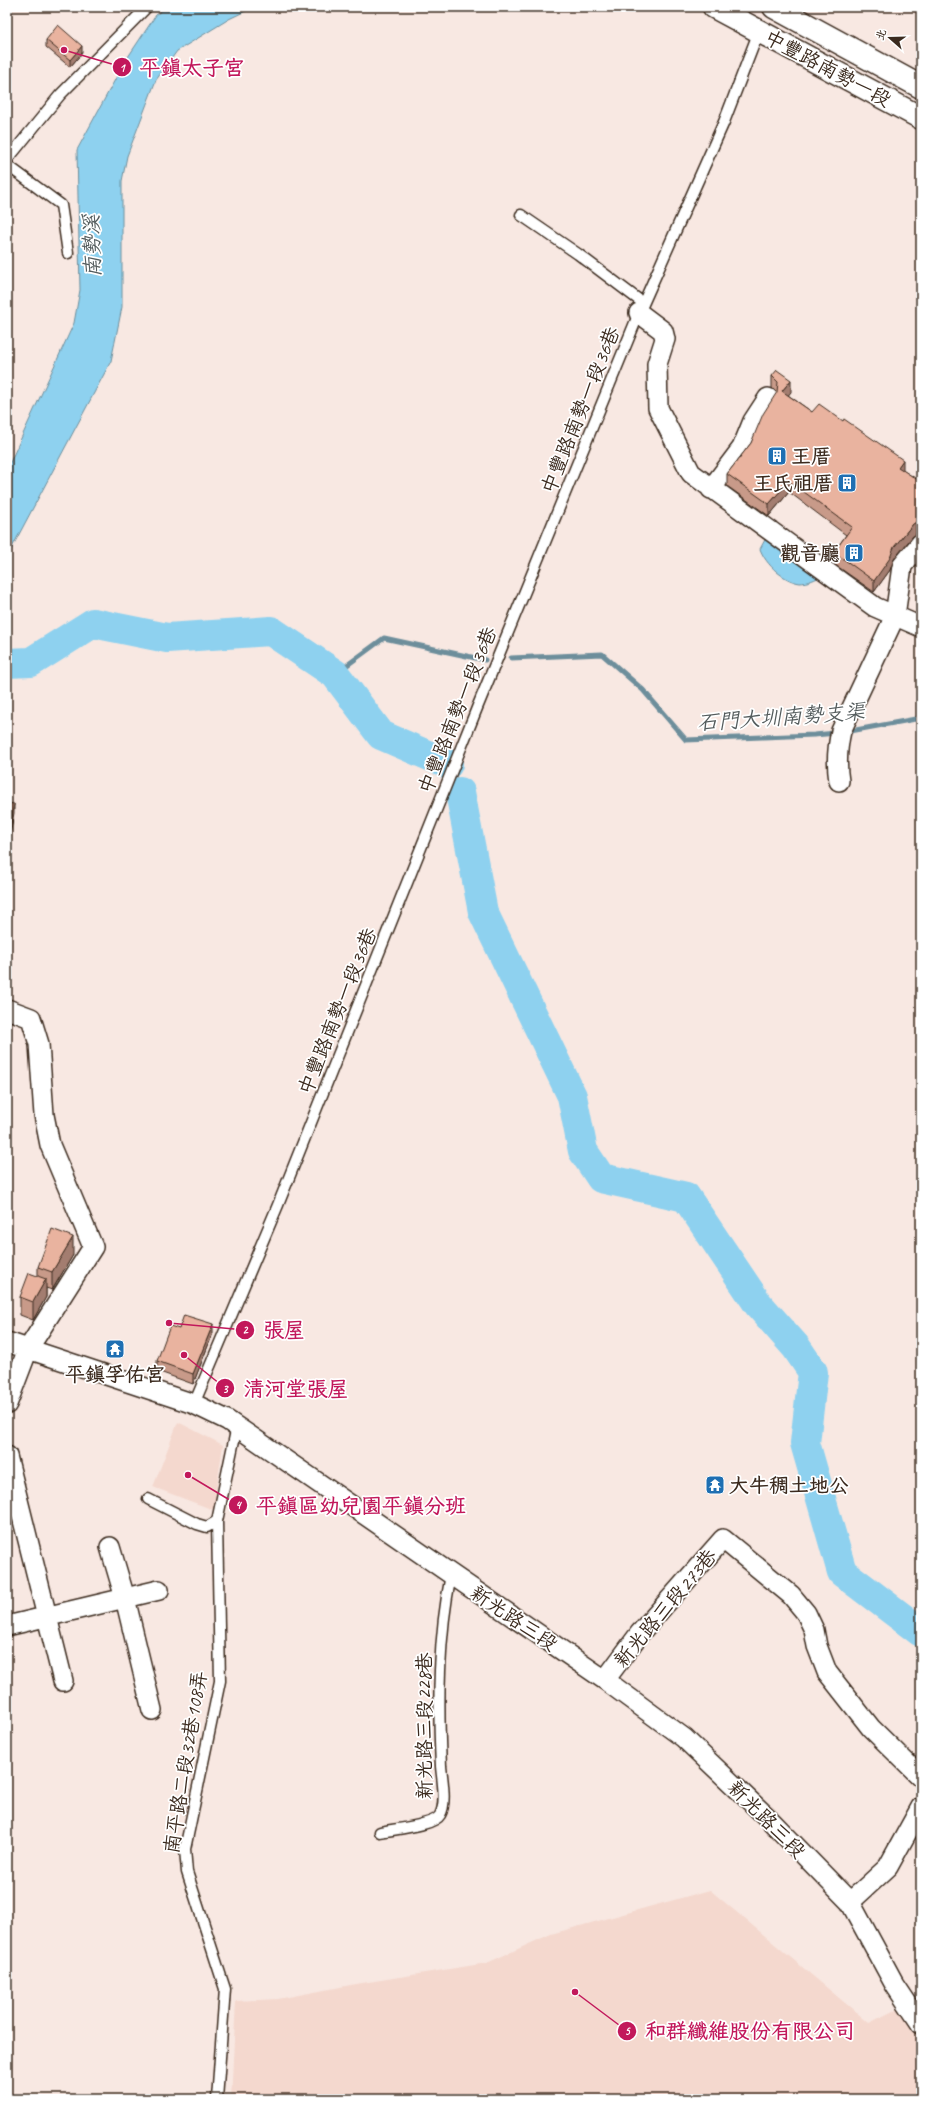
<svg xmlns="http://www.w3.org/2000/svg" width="928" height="2106" viewBox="0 0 928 2106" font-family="Caveat,'LXGW WenKai TC',sans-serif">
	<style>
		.built { fill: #f4d8ce }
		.water { fill: #8ed1ef; stroke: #6d8e9b }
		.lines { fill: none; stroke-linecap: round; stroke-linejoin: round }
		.stream { stroke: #6d8e9b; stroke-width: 5 }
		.river { stroke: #8ed1ef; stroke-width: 30 }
		.lane-casing { stroke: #3b2a1e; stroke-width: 13 }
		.street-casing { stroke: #3b2a1e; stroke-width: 22 }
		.secondary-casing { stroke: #3b2a1e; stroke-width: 25 }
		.lane { stroke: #fff; stroke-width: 10 }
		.street { stroke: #fff; stroke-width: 19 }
		.secondary { stroke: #fff; stroke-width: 22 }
		.wall { fill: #c89a89; stroke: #3b2a1e }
		.shaded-wall { fill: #a37d6f; stroke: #3b2a1e }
		.building { fill: #e9b39f; stroke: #3b2a1e }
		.labels { text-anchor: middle; stroke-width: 3.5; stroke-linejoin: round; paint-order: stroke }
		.street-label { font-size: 20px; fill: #3b2a1e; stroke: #fff }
		.poi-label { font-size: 20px; font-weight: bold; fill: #3b2a1e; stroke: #fff; text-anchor: start }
		.water-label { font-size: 21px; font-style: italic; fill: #545c5d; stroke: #fff }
		.leader { fill: none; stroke: #c2185b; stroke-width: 1.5 }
		.callout-dot { fill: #c2185b; stroke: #fff; stroke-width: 1.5 }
		.mark-label { font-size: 12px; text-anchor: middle; font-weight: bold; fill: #fff }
		.callout-label { font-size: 21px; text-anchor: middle; font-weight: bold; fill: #c2185b; stroke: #fff; stroke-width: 3.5; stroke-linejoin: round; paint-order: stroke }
	</style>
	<rect width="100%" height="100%" fill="#f8e8e2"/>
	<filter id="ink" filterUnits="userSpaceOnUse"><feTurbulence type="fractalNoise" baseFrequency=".025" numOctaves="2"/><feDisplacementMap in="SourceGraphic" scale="8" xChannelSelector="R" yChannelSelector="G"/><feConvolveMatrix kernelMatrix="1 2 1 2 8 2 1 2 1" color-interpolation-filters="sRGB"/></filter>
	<g filter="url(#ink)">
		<path class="built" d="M178 1422 223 1445 216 1492 219 1512 153 1487Z
			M710 1890 869 2023 901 2007 921 2038V2099H231L236 2001 278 1999 356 1984 487 1963 551 1934Z"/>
		<path class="water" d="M166 7H254L229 19 177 51 156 80 127 156 122 181V307L111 361 7 557V469L74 323 80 290 77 150 124 63 156 15Z
			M767 536 822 576C816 579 807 583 800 583 784 581 766 565 760 549Z"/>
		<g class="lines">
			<path class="stream" d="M511 658 602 654 643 690 686 740 814 735 837 733
				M335 674 384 638 485 660
				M845 732 921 718"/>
			<path class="river" d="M7 663 31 662 93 623 167 638 271 631 335 674 381 735 448 764
				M460 792 483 912 572 1096 583 1151 601 1178 686 1197 758 1304 796 1347 813 1372 805 1443 842 1572 921 1632"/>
			<defs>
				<path id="lane" d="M7 160 60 95 147 7
					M7 165 61 205 68 253
					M521 215 578 254 643 303
					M194 1404 278 1205 477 708 639 313 724 122 759 31
					M148 1499 197 1524 207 1527 217 1521
					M380 1832C393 1829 434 1826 440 1815 447 1803 442 1779 441 1766 438 1703 438 1637 451 1575
					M217 2099 225 1989 187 1872 185 1849 220 1681 217 1521 237 1426"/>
				<path id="street" d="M639 313 663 331 665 339 657 364 658 408 691 473 875 607 921 627
					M711 489 742 448 753 421 768 398
					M839 781C836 763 837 749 841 731L895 616 902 566 921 543
					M7 1009 31 1018 39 1044 44 1115 50 1145 93 1247 28 1349 7 1404
					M7 1342 194 1404 227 1420 605 1680 684 1738 769 1819 850 1902 895 1985 921 2024
					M7 1456 63 1681
					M110 1547 125 1598 152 1710
					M7 1626 159 1590
					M605 1680 640 1633 723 1539 791 1595 806 1613 814 1630 817 1646 827 1672 871 1728 921 1777
					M850 1902 888 1867 921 1807"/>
				<path id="secondary" d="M714 7 921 118
					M774 7 921 87"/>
			</defs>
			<use href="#lane" class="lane-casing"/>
			<use href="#street" class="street-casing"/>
			<use href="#secondary" class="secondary-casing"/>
			<use href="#lane" class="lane"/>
			<use href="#street" class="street"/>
			<use href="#secondary" class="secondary"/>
		</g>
		<path class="wall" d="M46 40 82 53 70 67 46 47Z
			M772 376 791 392 788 395 812 412 921 482V529L918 533 913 536 894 559 890 570 874 592 834 564V552L846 535 789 492 769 516 727 486V474L751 443 777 393 772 388Z
			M73 1255 52 1290 46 1288V1297L33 1320 20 1315V1297L38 1276V1267Z
			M179 1329 213 1333 193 1384 157 1371V1361Z"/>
		<path class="shaded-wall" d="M82 46V53L70 67V60Z
			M791 380V392L782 403V391Z
			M903 460V472L898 467Z
			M789 481V492L769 516V504Z
			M921 517V529L918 533 913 536 894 559 890 570 874 592V581L894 547 913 524Z
			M14 804V813L7 853V843Z
			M73 1237V1255L52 1290V1272Z
			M46 1279V1297L33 1320V1302Z
			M213 1324V1333L193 1384V1374Z"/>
		<path class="building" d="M58 25 82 46 70 60 46 40Z
			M777 370 791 380 782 391 812 412 819 404 843 421 844 419 903 460 898 467 921 482V517L918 521 913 524 894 547 890 558 874 581 834 552 852 527 789 481 769 504 727 474 751 443 763 414 777 392 778 382 772 376Z
			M7 803 14 804 7 843Z
			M52 1229 73 1237 52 1272 38 1267Z
			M29 1273 46 1279 33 1302 20 1297Z
			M184 1315 213 1324 193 1374 157 1361 170 1326 179 1329Z"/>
	</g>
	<defs>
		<symbol id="building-square" viewBox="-11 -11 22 22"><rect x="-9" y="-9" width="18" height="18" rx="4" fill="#1f6fb2" stroke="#fff"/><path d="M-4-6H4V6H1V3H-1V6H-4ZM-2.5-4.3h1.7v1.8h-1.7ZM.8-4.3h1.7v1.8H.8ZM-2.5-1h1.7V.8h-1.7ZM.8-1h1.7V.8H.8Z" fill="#fff"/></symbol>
		<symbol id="temple-square" viewBox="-11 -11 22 22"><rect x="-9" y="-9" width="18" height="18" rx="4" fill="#1f6fb2" stroke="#fff"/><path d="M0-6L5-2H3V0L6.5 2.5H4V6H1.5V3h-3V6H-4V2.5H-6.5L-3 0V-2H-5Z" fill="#fff"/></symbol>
	</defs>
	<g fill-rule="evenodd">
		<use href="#building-square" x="766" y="445" width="22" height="22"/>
		<use href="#building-square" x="836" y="472" width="22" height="22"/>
		<use href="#building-square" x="843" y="542" width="22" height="22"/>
		<use href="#temple-square" x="104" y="1338" width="22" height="22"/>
		<use href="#temple-square" x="704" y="1474" width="22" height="22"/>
	</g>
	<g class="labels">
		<g class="street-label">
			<text transform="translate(828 68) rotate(28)" y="7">中豐路南勢一段</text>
			<text transform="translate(580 410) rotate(-68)" y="7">中豐路南勢一段36巷</text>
			<text transform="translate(457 710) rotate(-68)" y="7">中豐路南勢一段36巷</text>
			<text transform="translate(337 1011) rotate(-68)" y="7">中豐路南勢一段36巷</text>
			<text transform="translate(665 1608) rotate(-50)" y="7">新光路三段273巷</text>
			<text transform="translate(514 1618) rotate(34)" y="7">新光路三段</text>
			<text transform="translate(424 1726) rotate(-90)" y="7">新光路三段228巷</text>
			<text transform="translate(185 1762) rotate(-81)" y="7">南平路二段32巷108弄</text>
			<text transform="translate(767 1819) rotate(45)" y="7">新光路三段</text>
		</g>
		<g class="poi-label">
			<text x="791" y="463">王厝</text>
			<text x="833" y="490" text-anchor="end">王氏祖厝</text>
			<text x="840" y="560" text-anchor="end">觀音廳</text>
			<text x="115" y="1381" text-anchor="middle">平鎮孚佑宮</text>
			<text x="729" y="1492">大牛稠土地公</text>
		</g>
		<g class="water-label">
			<text transform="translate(92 246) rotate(-92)" y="7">南勢溪</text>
			<text transform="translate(781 717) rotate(-4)" y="7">石門大圳南勢支渠</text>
		</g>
	</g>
	<path class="leader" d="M64 50L122 67M169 1323L245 1330M184 1355L225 1388M188 1475L238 1505M575 1992L627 2031"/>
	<g class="callout-dot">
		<circle cx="64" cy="50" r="4"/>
		<circle cx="169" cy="1323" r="4"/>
		<circle cx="184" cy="1355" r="4"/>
		<circle cx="188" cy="1475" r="4"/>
		<circle cx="575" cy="1992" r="4"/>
		<circle cx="122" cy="67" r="10"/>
		<circle cx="245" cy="1330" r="10"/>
		<circle cx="225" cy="1388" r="10"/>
		<circle cx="238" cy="1505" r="10"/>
		<circle cx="627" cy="2031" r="10"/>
	</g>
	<g class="mark-label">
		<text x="122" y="72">1</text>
		<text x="245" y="1334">2</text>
		<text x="225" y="1393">3</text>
		<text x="238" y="1509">4</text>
		<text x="627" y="2035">5</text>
	</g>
	<g class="callout-label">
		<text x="192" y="75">平鎮太子宮</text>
		<text x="284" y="1337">張屋</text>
		<text x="296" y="1396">清河堂張屋</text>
		<text x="361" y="1513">平鎮區幼兒園平鎮分班</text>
		<text x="750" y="2038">和群纖維股份有限公司</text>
	</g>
	<rect width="928" height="2106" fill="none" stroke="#fff" stroke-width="24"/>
	<rect x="12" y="12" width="904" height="2082" fill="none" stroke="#3b2a1e" stroke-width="1.5" filter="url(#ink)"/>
	<g transform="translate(890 38) rotate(290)" stroke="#ffffff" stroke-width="3" paint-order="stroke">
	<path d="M0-3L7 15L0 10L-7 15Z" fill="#3b2a1e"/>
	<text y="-6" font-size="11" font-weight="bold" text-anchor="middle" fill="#3b2a1e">北</text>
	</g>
</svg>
